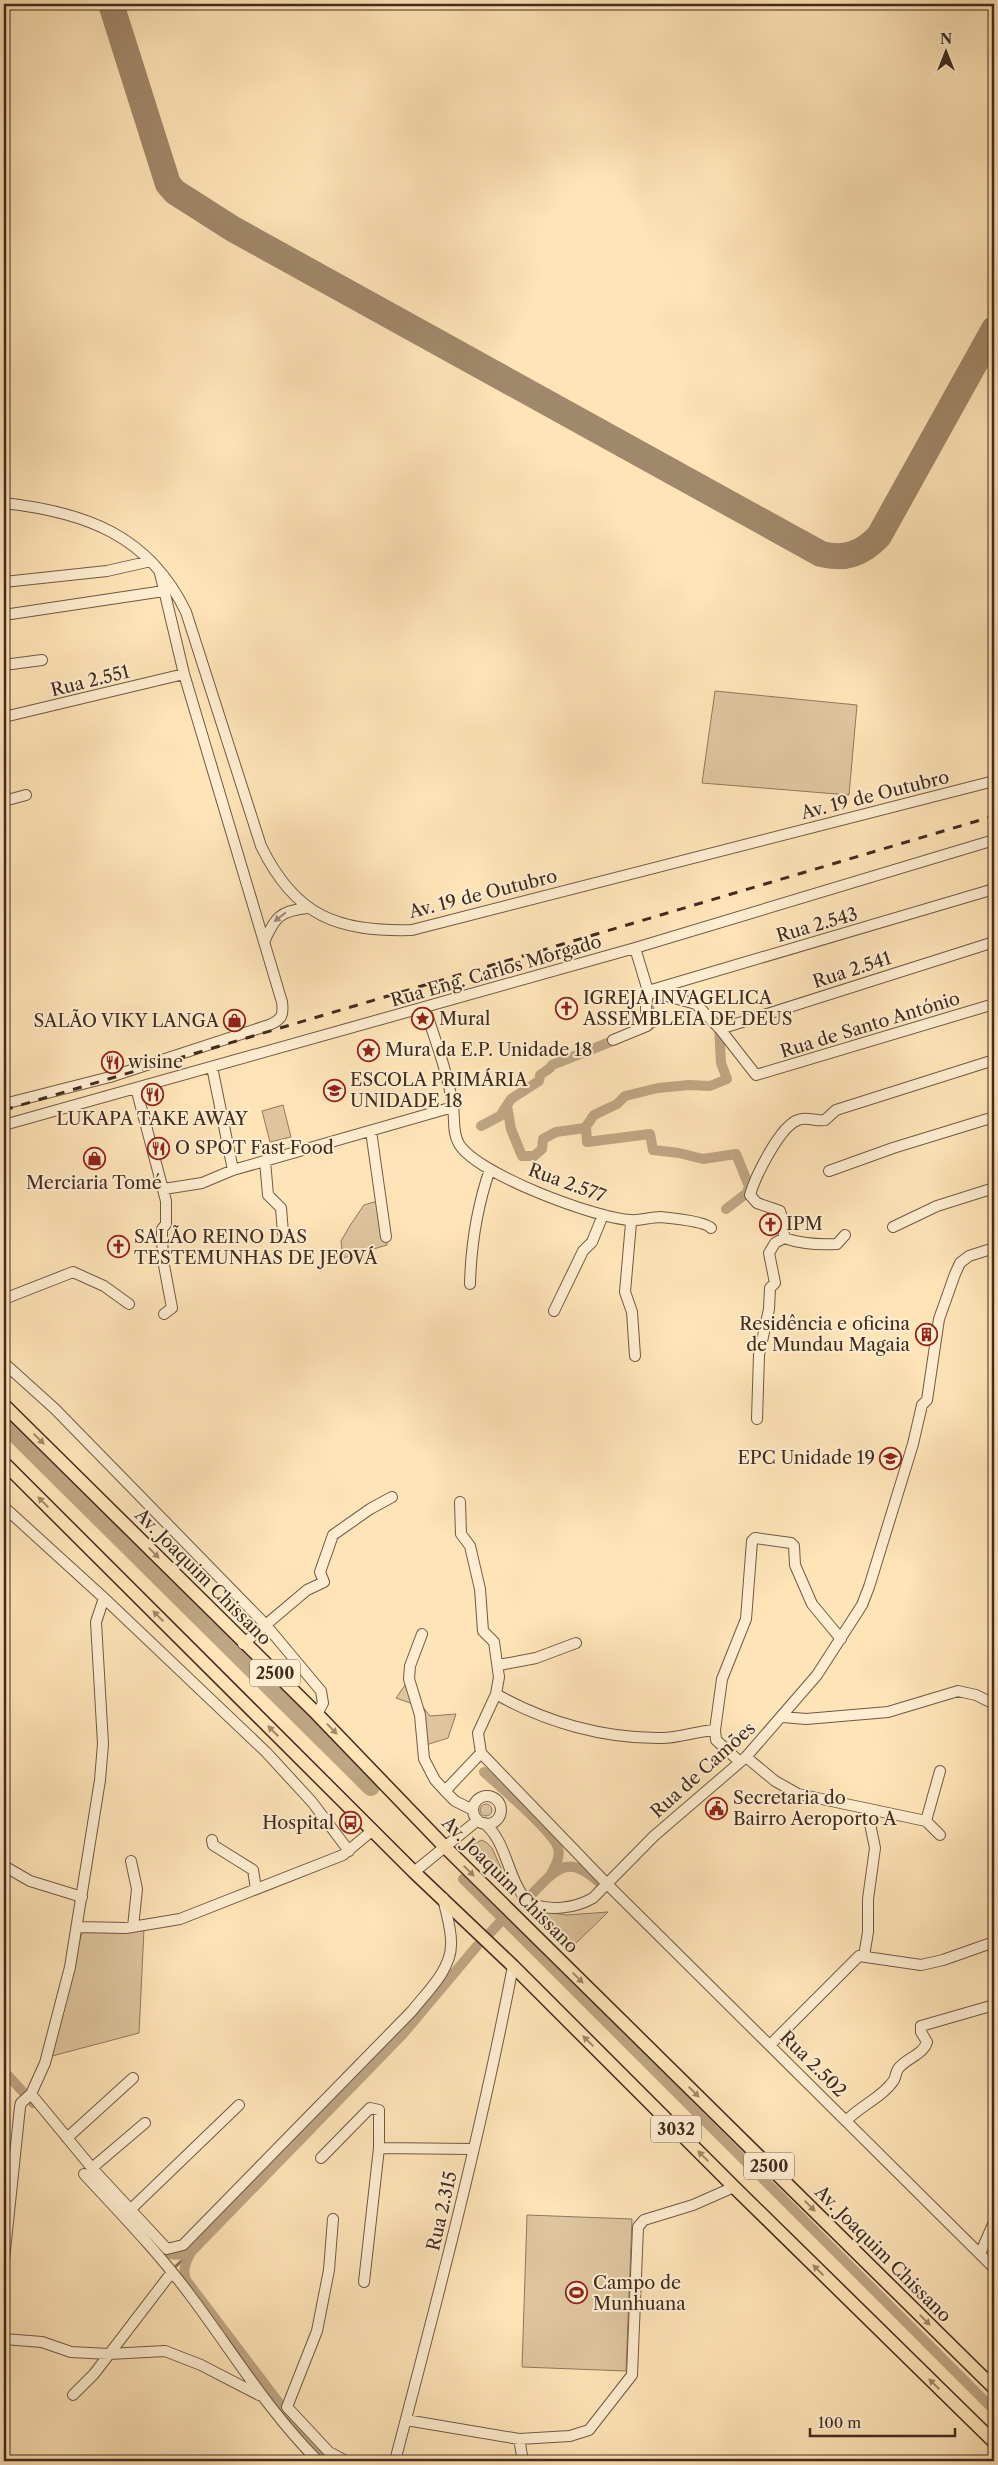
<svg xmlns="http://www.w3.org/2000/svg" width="998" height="2465" viewBox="0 0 998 2465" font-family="'Libre Caslon Text',serif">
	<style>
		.green { fill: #dec59d; stroke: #90785e }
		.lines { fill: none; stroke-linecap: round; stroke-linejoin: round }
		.stream { stroke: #8c745b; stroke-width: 3 }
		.canal { stroke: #bea583; stroke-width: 10 }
		.river { stroke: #bea583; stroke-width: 18 }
		.taxiway { stroke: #a0886a; stroke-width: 26 }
		.minor-casing { stroke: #715944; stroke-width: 12 }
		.major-casing { stroke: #422b1e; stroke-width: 15 }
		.minor { stroke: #feedd0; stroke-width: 10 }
		.major { stroke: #fee4b7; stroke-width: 12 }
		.rail { stroke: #422b1e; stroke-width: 3; stroke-dasharray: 9 9; stroke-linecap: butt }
		.oneway { fill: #a08c77 }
		.oneway2 { fill: #a0886a }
		.labels { text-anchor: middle; stroke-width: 4; stroke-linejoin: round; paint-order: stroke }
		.shield { fill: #feedd0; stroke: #7a6553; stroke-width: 1 }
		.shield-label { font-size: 16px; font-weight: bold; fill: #422b1e }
		.street-label { font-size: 18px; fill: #422b1e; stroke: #feedd0 }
		.poi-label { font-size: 18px; fill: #422b1e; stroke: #feedd0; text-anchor: start }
	</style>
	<rect width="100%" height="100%" fill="#fee4b7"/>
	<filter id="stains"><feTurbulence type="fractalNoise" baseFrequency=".004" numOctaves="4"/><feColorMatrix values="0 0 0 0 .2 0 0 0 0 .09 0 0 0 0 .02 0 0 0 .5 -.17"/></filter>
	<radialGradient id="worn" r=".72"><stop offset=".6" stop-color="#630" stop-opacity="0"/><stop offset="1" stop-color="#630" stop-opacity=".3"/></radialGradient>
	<path class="green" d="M715 691 857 705 849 795 702 783Z
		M283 1105 291 1137 270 1142 262 1111Z
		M381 1200 387 1245 343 1258 341 1241 351 1224 364 1205Z
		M410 1678 418 1701 430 1716 456 1714 448 1738 423 1746 413 1704 396 1698Z
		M480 1810a6 6 0 1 1 12 0a6 6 0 1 1-12 0Z
		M482 1840 487 1843 492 1848 512 1892 471 1855 473 1844Z
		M535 1911 567 1915 608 1912 571 1948Z
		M84 1923 144 1929 139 2033 52 2056Z
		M527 2215 632 2219 626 2371 522 2367Z"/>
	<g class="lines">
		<path class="stream" d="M176 2270 174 2268 192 2251
			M254 2375 283 2414 325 2461"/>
		<path class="canal" d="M640 1030 652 1024 649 1005
			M507 1106 511 1129 522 1156H534L542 1149 543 1139 556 1132 585 1128 594 1115 617 1104 625 1096 658 1088 689 1085 710 1086 727 1079 721 1063 719 1027H721
			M481 1126 500 1116 511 1099 539 1081 540 1075 550 1068 552 1065 620 1038
			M586 1127 587 1142 650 1134 653 1150 679 1153 703 1159 736 1154 749 1186 747 1193 726 1209
			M484 1772C499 1786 554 1832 558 1848 561 1857 555 1866 551 1874
			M463 1879 994 2410
			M533 1893C560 1864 571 1855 603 1886
			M489 1934 503 1919
			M4 2071 33 2103
			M157 2247C165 2257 181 2256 192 2251
			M329 2461 304 2436 186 2280C182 2269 186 2261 192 2251L403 2034 477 1946"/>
		<path class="river" d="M4 1423 371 1787"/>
		<path class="taxiway" d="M111 4 168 184 175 192 233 229 821 554C845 560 862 554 879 536L994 329"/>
		<defs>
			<path id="minor" d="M4 503C85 512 149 535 186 612L261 846C295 916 337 932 412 930L994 781
				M4 582 107 571 151 561
				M4 615 164 591
				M4 665 42 660
				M4 717 184 674
				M4 801 26 795
				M264 942C275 917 280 911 307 908
				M648 991 696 1004 720 1029 756 1075 994 1004
				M648 991 994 889
				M425 1008C435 1040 448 1073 453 1107 455 1119 452 1132 459 1144 477 1174 595 1218 630 1220 640 1221 650 1217 661 1217 671 1218 705 1221 711 1228
				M720 1029 994 942
				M613 1040 647 1026 646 1008 648 991 635 948
				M212 1067 233 1170
				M136 1088 166 1201V1224L162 1229V1235L163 1260 172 1308 164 1314
				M4 1104 110 1077 269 1025C281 1020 284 1016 282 1002L184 674 160 573
				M4 1125 635 948 994 840
				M371 1131 386 1237
				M265 1161 268 1195 281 1208 283 1233
				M829 1171 893 1148 994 1117
				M164 1189 202 1183 233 1170 453 1107
				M630 1220 631 1223 625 1292 632 1312 635 1356
				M893 1227 937 1206 994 1188
				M784 1238C802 1244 819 1245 837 1244L845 1235
				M470 1284C471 1244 477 1207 490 1169
				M4 1299 73 1272 104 1286 129 1304
				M554 1311 583 1251 592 1242 603 1215
				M4 1363 55 1409 265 1624 321 1691 323 1703 317 1714
				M757 1419 759 1355 769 1309 770 1288 775 1283 769 1253 775 1243 784 1238 783 1221 780 1211 757 1203 750 1195C755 1177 780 1126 798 1120 807 1116 816 1122 825 1120L836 1110 994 1060
				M460 1502 461 1534 470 1546 480 1589 483 1631 494 1642 499 1677 496 1694 478 1733 481 1753 607 1884 994 2268
				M4 1507 104 1598 266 1752 312 1802 349 1851
				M104 1598 96 1622 103 1744 100 1780 70 1967 45 2063 31 2094 92 2168 167 2249 183 2245 412 2011C426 1993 451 1970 451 1945 452 1930 446 1913 443 1898
				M422 1634 410 1666 409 1679 420 1715 424 1759 435 1780 445 1791
				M243 1644 307 1590 324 1582 320 1572 333 1535 370 1509 392 1497
				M499 1665 536 1658 576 1643
				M496 1694C545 1722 605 1739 662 1738 680 1738 697 1731 715 1730
				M783 1717 806 1719 888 1712 958 1691 976 1695 994 1704
				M746 1757 775 1781 798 1794 926 1821 940 1835
				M740 1762 716 1740 715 1730 722 1679 746 1619 752 1541 755 1538 791 1543 794 1546 795 1565 812 1604 841 1639
				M473 1810a14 14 0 1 1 28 0a14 14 0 1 1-28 0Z
				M473 1810 455 1801 445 1791 481 1753
				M926 1821 940 1771
				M484 1823C508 1842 507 1881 529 1903 550 1911 574 1909 593 1898L654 1836 746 1757 817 1675 862 1605 869 1587 913 1444 922 1405 927 1400 939 1319 955 1274 960 1263 969 1256 994 1248
				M212 1840 213 1845 253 1870 256 1889
				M131 1861 137 1889 133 1927
				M4 1866 30 1881 82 1897
				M414 1872 478 1820
				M78 1927 126 1928 180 1919 343 1855 373 1830
				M864 1956 868 1932V1899L875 1848 867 1809
				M771 2044 859 1956 921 1965 943 1960 994 1942
				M846 2121C860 2106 883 2097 894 2080 896 2076 896 2072 898 2069 906 2058 923 2055 927 2042L921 2032V2026L994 2005
				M67 2138 133 2078
				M379 2148 473 2149
				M321 2158 370 2108 379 2110V2148L364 2282
				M92 2168 145 2123
				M84 2174C120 2213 158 2252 190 2295 232 2351 268 2411 318 2461
				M130 2210 239 2105
				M333 2219 329 2270 317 2331 287 2407 329 2452 346 2461
				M980 2254 994 2222
				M4 2260 20 2107 21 2103 31 2094
				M4 2339 42 2342 71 2352 109 2354 165 2351 201 2365 259 2395
				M73 2395 94 2374 172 2272
				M406 2420 519 2439 570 2436 589 2430 632 2375 638 2227 644 2220 693 2205 734 2187
				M519 2439 523 2461
				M395 2461C438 2297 481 2133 513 1966"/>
			<path id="major" d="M4 1405 317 1714 444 1846 994 2388
				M4 1463 414 1872 513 1966 734 2187 994 2442"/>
		</defs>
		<use href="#minor" class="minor-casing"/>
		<use href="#major" class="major-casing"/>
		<use href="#minor" class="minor"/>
		<use href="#major" class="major"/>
		<path class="rail" d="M4 1110 994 816"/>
	</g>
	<defs><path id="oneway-solid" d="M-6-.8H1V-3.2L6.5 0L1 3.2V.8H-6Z" transform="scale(1.25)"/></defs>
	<use class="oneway" href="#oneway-solid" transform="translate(280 917) rotate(142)"/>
	<g class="oneway2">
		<use href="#oneway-solid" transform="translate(39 1439) rotate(44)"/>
		<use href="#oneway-solid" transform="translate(43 1502) rotate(-135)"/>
		<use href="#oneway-solid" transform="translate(154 1553) rotate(45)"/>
		<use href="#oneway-solid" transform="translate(158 1616) rotate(-135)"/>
		<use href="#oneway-solid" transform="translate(332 1729) rotate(46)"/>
		<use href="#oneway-solid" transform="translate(273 1731) rotate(-135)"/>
		<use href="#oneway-solid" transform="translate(469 1871) rotate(45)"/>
		<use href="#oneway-solid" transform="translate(578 1978) rotate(45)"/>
		<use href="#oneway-solid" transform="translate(588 2041) rotate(-135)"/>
		<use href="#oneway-solid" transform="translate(694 2092) rotate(45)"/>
		<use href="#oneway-solid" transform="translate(703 2156) rotate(-135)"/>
		<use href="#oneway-solid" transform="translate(810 2206) rotate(45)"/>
		<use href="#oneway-solid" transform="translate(818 2270) rotate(-135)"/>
		<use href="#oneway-solid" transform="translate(925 2320) rotate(45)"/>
		<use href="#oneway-solid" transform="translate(934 2384) rotate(-136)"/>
	</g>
	<defs>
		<symbol id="church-ring" viewBox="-11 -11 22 22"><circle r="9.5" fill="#feedd0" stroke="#8f2418" stroke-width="1.5"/><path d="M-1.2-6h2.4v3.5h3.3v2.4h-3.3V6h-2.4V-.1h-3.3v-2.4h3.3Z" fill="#8f2418"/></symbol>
		<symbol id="sight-ring" viewBox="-11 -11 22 22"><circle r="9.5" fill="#feedd0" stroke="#8f2418" stroke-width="1.5"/><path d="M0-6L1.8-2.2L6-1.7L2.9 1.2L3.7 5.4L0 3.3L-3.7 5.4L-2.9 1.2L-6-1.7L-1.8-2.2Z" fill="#8f2418"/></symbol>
		<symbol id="shop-ring" viewBox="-11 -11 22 22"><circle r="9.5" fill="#feedd0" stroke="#8f2418" stroke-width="1.5"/><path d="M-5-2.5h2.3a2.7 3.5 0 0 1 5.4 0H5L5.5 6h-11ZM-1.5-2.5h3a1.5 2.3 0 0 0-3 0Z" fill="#8f2418"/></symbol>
		<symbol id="restaurant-ring" viewBox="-11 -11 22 22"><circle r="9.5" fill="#feedd0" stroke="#8f2418" stroke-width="1.5"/><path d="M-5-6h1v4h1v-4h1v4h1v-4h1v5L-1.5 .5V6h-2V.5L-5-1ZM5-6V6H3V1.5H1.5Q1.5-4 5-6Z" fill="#8f2418"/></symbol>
		<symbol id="school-ring" viewBox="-11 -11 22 22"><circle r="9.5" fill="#feedd0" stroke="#8f2418" stroke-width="1.5"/><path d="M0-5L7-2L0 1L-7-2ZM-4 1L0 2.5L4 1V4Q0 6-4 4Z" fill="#8f2418"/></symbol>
		<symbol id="building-ring" viewBox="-11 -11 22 22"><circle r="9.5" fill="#feedd0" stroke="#8f2418" stroke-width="1.5"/><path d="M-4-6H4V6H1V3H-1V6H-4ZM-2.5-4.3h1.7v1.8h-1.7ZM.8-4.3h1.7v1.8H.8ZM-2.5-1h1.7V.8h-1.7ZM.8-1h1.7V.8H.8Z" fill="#8f2418"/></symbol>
		<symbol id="civic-ring" viewBox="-11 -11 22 22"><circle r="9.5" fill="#feedd0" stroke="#8f2418" stroke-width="1.5"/><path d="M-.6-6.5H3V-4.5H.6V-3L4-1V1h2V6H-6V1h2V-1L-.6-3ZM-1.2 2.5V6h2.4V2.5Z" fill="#8f2418"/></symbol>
		<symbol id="bus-ring" viewBox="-11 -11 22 22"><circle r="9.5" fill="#feedd0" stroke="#8f2418" stroke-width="1.5"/><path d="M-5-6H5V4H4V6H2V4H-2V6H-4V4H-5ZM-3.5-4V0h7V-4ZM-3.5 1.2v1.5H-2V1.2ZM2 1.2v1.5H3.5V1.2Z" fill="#8f2418"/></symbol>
		<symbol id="stadium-ring" viewBox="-11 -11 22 22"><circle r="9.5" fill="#feedd0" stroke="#8f2418" stroke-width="1.5"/><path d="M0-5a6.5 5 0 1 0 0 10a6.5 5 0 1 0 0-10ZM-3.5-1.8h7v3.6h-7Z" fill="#8f2418"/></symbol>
	</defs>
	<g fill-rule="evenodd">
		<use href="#church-ring" x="554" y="996" width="25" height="25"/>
		<use href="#sight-ring" x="410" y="1006" width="25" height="25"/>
		<use href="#shop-ring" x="222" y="1008" width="25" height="25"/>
		<use href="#sight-ring" x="356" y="1038" width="25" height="25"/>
		<use href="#restaurant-ring" x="100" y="1050" width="25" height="25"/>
		<use href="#school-ring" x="322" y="1078" width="25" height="25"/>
		<use href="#restaurant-ring" x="140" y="1082" width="25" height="25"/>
		<use href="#restaurant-ring" x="146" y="1136" width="25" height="25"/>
		<use href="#shop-ring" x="82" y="1146" width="25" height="25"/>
		<use href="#church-ring" x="758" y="1212" width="25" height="25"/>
		<use href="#church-ring" x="106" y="1234" width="25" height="25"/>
		<use href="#building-ring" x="914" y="1322" width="25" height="25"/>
		<use href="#school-ring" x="878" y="1446" width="25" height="25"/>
		<use href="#civic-ring" x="704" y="1796" width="25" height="25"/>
		<use href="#bus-ring" x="338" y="1810" width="25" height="25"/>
		<use href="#stadium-ring" x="564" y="2280" width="25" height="25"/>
	</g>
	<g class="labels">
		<g class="shield">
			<rect x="250" y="1659.5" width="50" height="27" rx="4"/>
			<rect x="651" y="2115.5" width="50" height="27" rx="4"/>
			<rect x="744" y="2152.5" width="50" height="27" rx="4"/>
		</g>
		<g class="shield-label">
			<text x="275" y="1679">2500</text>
			<text x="676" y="2135">3032</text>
			<text x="769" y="2172">2500</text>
		</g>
		<g class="street-label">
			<text transform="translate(90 681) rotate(-14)" y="6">Rua 2.551</text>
			<text transform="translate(875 795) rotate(-14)" y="6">Av. 19 de Outubro</text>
			<text transform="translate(483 894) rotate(-14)" y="6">Av. 19 de Outubro</text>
			<text transform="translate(817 925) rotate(-16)" y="6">Rua 2.543</text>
			<text transform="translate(852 970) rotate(-18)" y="6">Rua 2.541</text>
			<text transform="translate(496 971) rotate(-16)" y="6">Rua Eng. Carlos Morgado</text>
			<text transform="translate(870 1025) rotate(-17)" y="6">Rua de Santo António</text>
			<text transform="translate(567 1183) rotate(20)" y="6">Rua 2.577</text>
			<text transform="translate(203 1577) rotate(45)" y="6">Av. Joaquim Chissano</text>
			<text transform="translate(703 1770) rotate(-42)" y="6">Rua de Camões</text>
			<text transform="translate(510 1885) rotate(45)" y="6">Av. Joaquim Chissano</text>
			<text transform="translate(813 2064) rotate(45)" y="6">Rua 2.502</text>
			<text transform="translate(442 2211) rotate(-77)" y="6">Rua 2.315</text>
			<text transform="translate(883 2254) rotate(45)" y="6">Av. Joaquim Chissano</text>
		</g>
		<g class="poi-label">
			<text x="583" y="1004">IGREJA INVAGELICA<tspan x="583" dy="21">ASSEMBLEIA DE DEUS</tspan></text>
			<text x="439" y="1025">Mural</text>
			<text x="219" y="1027" text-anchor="end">SALÃO VIKY LANGA</text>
			<text x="385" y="1056">Mura da E.P. Unidade 18</text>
			<text x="128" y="1068">wisine</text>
			<text x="350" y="1086">ESCOLA PRIMÁRIA<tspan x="350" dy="21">UNIDADE 18</tspan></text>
			<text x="152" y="1125" text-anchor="middle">LUKAPA TAKE AWAY</text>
			<text x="175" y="1154">O SPOT Fast Food</text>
			<text x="94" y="1189" text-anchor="middle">Merciaria Tomé</text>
			<text x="786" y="1230">IPM</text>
			<text x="134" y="1243">SALÃO REINO DAS<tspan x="134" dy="21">TESTEMUNHAS DE JEOVÁ</tspan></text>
			<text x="910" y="1330" text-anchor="end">Residência e oficina<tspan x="910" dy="21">de Mundau Magaia</tspan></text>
			<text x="875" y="1464" text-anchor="end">EPC Unidade 19</text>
			<text x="733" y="1804">Secretaria do<tspan x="733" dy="21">Bairro Aeroporto A</tspan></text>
			<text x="334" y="1829" text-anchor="end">Hospital</text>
			<text x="593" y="2289">Campo de<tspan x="593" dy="21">Munhuana</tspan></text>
		</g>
	</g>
	<rect width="998" height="2465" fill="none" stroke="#fee4b7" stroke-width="20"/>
	<rect x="5" y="5" width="988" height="2455" fill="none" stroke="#422b1e" stroke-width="2.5"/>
	<rect x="10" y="10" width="978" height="2445" fill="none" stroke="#422b1e"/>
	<g transform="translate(946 52)" stroke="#feedd0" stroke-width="4" paint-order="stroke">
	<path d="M0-4L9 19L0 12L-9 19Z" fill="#422b1e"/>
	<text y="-8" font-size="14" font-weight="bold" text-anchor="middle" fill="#422b1e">N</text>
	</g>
	<path d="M810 2428v8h145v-8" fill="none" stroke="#422b1e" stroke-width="2.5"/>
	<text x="818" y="2428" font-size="15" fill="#422b1e" stroke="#feedd0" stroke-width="4" paint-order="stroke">100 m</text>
	<rect width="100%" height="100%" filter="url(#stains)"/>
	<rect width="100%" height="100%" fill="url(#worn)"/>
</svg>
